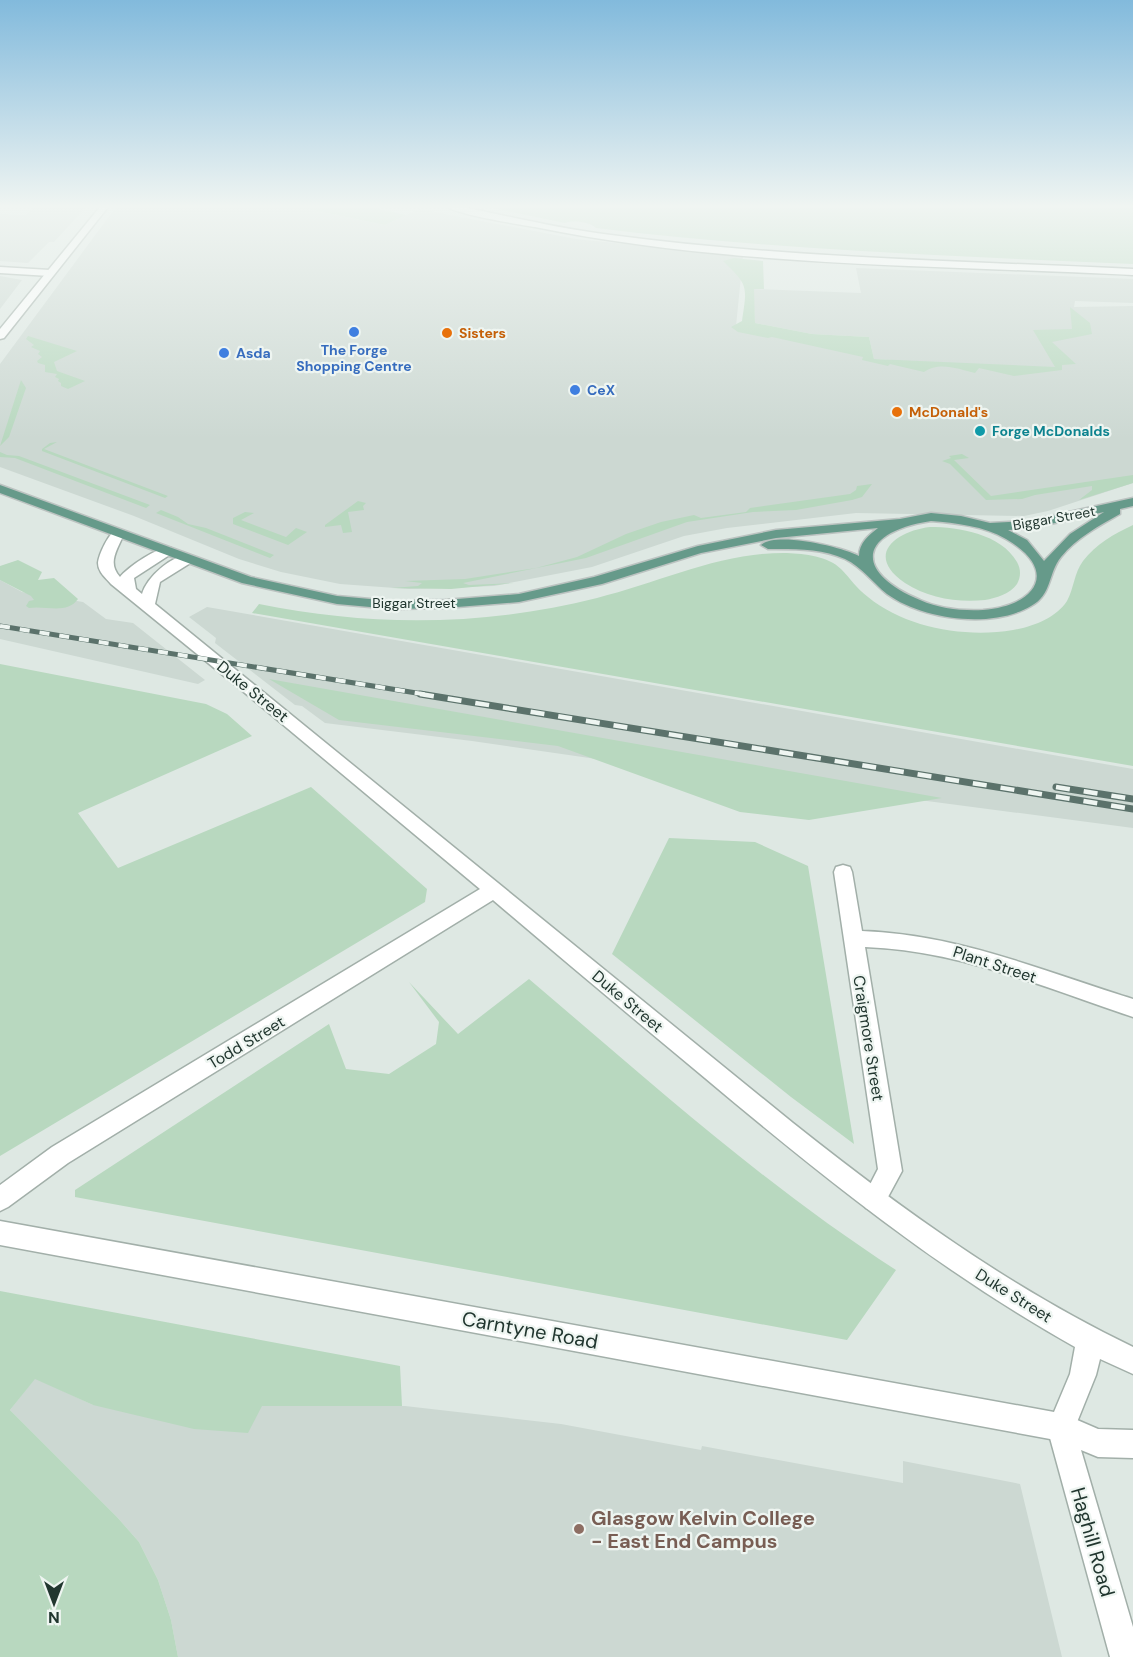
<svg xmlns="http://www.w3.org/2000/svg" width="1133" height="1657" viewBox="0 0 1133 1657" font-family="'DM Sans',sans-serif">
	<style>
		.built { fill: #ccd8d2 }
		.green { fill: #b8d8bf }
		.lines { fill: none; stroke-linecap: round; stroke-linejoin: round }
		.minor-casing { stroke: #a2afa9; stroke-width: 3 }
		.tertiary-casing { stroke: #a2afa9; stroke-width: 3 }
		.primary-casing { stroke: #bcc3c1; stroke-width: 3 }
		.minor { fill: #fff; fill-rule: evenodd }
		.tertiary { fill: #fff; fill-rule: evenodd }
		.primary { fill: #669a8a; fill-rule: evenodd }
		.rail-far1-casing { stroke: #5b726b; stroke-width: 5 }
		.rail-casing { stroke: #5b726b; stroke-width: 7 }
		.rail-far1 { stroke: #eef5f1; stroke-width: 4; stroke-dasharray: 10; stroke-linecap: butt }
		.rail { stroke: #eef5f1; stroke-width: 4.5; stroke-dasharray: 14; stroke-linecap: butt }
		.shop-dot { fill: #3f7fe0; stroke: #eef5f1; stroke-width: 2 }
		.food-dot { fill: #e8710a; stroke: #eef5f1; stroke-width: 2 }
		.culture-dot { fill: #0f9aa8; stroke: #eef5f1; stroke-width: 2 }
		.education-dot { fill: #8d6e63; stroke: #eef5f1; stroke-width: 2 }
		.labels { text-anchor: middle; stroke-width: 4.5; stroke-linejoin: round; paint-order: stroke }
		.far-food-label { font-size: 14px; font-weight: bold; fill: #c56008; stroke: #eef5f1; text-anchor: start }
		.far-shop-label { font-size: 14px; font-weight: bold; fill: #366cbe; stroke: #eef5f1; text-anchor: start }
		.far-culture-label { font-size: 14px; font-weight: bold; fill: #0d838f; stroke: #eef5f1; text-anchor: start }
		.far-street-label { font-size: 14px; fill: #21362f; stroke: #eef5f1 }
		.street-label { font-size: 16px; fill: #21362f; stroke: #eef5f1 }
		.near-street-label { font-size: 20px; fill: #21362f; stroke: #eef5f1 }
		.near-education-label { font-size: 20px; font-weight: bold; fill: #785e54; stroke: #eef5f1; text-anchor: start }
	</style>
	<rect width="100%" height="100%" fill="#dee8e3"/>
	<path class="built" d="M36 207H86L54 242H49L28 263 0 261V214L25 215Z
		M116 207H296L385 225 419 209 576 239 743 256 736 326 868 349 870 360H892L874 359 869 337 812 334 755 323 753 289 861 293 856 268 1133 279V303L1075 301 1074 307 1133 306V483L1048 511 1024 516 856 513 727 528 684 536 592 567 494 586 409 589 340 584 281 572 239 559 134 516 0 467V364Z
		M0 276 22 280 0 309Z
		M0 580 22 592 83 602 106 619 133 623 205 680 198 684 0 639Z
		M207 607 1133 769V828L783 782V786L472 741 325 723 302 706 295 705 215 643 216 638 189 617Z
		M35 1378 93 1405 405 1406 561 1424 701 1450 702 1446 903 1483V1461L1020 1484 1062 1657H178L171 1620 158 1580 139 1542 117 1517 10 1410Z"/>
	<path class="green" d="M298 207H370L406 215 385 225Z
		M487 207H1133V264C953 256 775 250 596 228 590 222 574 220 565 223Z
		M734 258 763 261 764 289H754L755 323 812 334 869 337 874 359 1055 367 1033 330 1072 329 1070 307 1090 323 1092 334 1052 342 1076 364 1062 365V370L1014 376 979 368 975 373C959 369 939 361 924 372L890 364 888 366 862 360 863 357 772 337 768 338 738 332 731 327 742 321C747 286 749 286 723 261Z
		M28 336 77 351 54 362 57 371 85 381 68 389 61 386V383L58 381 59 379 55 377 57 374 45 372V365L38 363 37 361 42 357 38 354 40 351 31 347 34 345 26 339Z
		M21 380 26 388 9 437 0 446Z
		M57 442 44 449 168 496 165 498 42 451V449L50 443Z
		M0 452 7 455 19 456 150 505 146 508 15 458 0 457Z
		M962 454 969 458 954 460 991 496 1133 475V483L1079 500 1092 490V486L1035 495 1022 499 986 500 950 464 942 461 951 458 949 456Z
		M872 484 862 497 852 500 796 510 753 512 687 522 586 558 463 583 469 585 514 583 451 589 391 588 418 586 422 583 405 581 465 579 536 568 577 557 626 534 661 522 694 515 701 518 746 512 750 508 850 494 856 490 857 486Z
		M358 501 366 503 363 506 364 510 348 512 352 532 343 533 341 525 325 527V525Z
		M161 510 178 517 188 524 206 528 274 555 270 558 156 513Z
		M245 512 254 513 241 520 286 537 296 528 307 532 288 545 233 524V518Z
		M1133 525V766L252 613 259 604C371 627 486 626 597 598 661 582 721 552 787 553 805 554 828 556 841 569 850 578 857 589 868 597 906 628 965 638 1013 630 1032 627 1056 618 1067 601 1074 588 1074 573 1083 561 1096 544 1114 534 1133 525Z
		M930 527C959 527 1001 534 1017 562 1021 569 1021 577 1017 584 1010 594 996 598 985 600 958 603 928 598 905 583 864 555 896 531 930 527Z
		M18 560 42 572 38 580 54 578 78 599C67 615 45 605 29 608L26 606 29 601 34 600 31 596 0 580V566Z
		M0 664 206 704 227 714 252 736 78 813 118 868 311 787 427 889 425 902 0 1156Z
		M269 679 942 798 809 820 740 812 558 746 339 720Z
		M669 838 755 842 808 866 854 1144 791 1097 612 954Z
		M529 979C648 1080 764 1185 896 1270L847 1340 75 1197V1190L329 1024 346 1069 389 1074 436 1044 439 1022 409 982 458 1034Z
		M0 1291 400 1366 402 1406H262L248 1433 194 1429 93 1405 35 1379 10 1410 117 1517 139 1542 158 1580 171 1620 178 1657H0Z"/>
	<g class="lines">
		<defs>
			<path id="minor" d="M0 267 50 270 55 273 50 276 0 273Z
				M843 865 850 867 852 872 862 931C956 934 1044 971 1133 999V1017C1046 988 958 950 865 947L902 1171 882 1208 874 1212 866 1208 862 1200 878 1169 834 872 836 867Z
				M1061 1413 1098 1429 1133 1430V1458L1098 1457 1081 1450 1133 1627V1657H1110L1047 1427 1051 1417Z"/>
			<path id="tertiary" d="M100 207H108L4 338 0 339V329Z
				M447 207H463C512 217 561 229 611 235 784 258 959 261 1133 269V275C934 265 731 267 535 227 516 224 461 215 447 207Z
				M117 530 124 534C117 550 107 563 120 577 127 568 159 545 171 548L173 551 171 554 134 578 136 589 142 594C147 577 174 552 192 556L194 559 192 562 160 582 155 604 793 1123C900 1208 1010 1288 1133 1347V1374L1100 1359 1096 1375 1071 1437 1061 1441 0 1245V1221L1054 1412 1070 1374 1075 1347C941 1272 823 1177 705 1078 634 1019 563 960 493 900L68 1163 8 1207 0 1211V1185L52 1147 480 889 245 693 111 584C106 578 98 572 98 563 99 554 109 532 117 530Z"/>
			<path id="primary" d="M0 485 251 577 337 596 392 601 445 600 519 594 594 577 698 546 776 530 900 519 931 513 961 516 990 523 1028 521 1133 498V506L1120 509V514C1099 526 1076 538 1061 557 1048 573 1052 595 1031 606 992 629 923 620 887 594 872 582 862 567 845 559 821 548 793 549 768 549L761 545C776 531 842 547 859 556 859 543 869 535 878 528L776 538 701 553 602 584 519 602 445 608 392 609 337 604 242 583 0 493ZM1104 512 1070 534 1044 561 1027 540 1008 530 1028 529ZM931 521C956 523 984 526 1006 539 1060 570 1037 606 983 610 962 611 940 609 920 600 853 572 858 532 931 521Z"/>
		</defs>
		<use href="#minor" class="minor-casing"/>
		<use href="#tertiary" class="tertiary-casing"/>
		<use href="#primary" class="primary-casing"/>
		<use href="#minor" class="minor"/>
		<use href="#tertiary" class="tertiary"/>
		<use href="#primary" class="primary"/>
		<defs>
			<path id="rail-far1" d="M0 626 429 695"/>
			<path id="rail" d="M420 694 1133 809
				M1056 787 1133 799"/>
		</defs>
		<use href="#rail-far1" class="rail-far1-casing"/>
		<use href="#rail" class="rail-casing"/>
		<use href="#rail-far1" class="rail-far1"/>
		<use href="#rail" class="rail"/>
	</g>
	<linearGradient id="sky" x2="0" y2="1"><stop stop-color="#82badc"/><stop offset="0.47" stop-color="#f0f5f2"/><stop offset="1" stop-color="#f0f5f2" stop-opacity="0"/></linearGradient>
	<rect width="1133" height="439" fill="url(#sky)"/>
	<g class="shop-dot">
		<circle cx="354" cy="332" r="6"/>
		<circle cx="224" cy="353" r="6"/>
		<circle cx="575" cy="390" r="6"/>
	</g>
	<g class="food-dot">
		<circle cx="447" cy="333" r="6"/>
		<circle cx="897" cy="412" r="6"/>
	</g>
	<circle class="culture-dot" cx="980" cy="431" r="6"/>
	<circle class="education-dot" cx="579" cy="1529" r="6"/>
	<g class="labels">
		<g class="far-food-label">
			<text x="459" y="338">Sisters</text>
			<text x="909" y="417">McDonald's</text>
		</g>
		<g class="far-shop-label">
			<text x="354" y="355" text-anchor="middle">The Forge<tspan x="354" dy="16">Shopping Centre</tspan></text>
			<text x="236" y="358">Asda</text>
			<text x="587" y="395">CeX</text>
		</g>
		<g class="far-culture-label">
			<text x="992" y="436">Forge McDonalds</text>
		</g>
		<g class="far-street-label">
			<text transform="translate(1054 518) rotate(-10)" y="5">Biggar Street</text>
			<text x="414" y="608">Biggar Street</text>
		</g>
		<g class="street-label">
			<text transform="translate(253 691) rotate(39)" y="6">Duke Street</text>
			<text transform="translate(995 964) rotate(18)" y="6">Plant Street</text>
			<text transform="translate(628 1001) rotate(40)" y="6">Duke Street</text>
			<text transform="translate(869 1038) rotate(81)" y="6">Craigmore Street</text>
			<text transform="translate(246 1042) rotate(-31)" y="6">Todd Street</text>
			<text transform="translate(1014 1295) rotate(32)" y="6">Duke Street</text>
		</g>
		<g class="near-street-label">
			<text transform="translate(530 1330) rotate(10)" y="7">Carntyne Road</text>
			<text transform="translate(1093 1542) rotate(74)" y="7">Haghill Road</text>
		</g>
		<g class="near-education-label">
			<text x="591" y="1525">Glasgow Kelvin College<tspan x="591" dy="23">- East End Campus</tspan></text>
		</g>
	</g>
	<g transform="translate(54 1603) rotate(180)" stroke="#eef5f1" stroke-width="4.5" paint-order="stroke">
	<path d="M0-4.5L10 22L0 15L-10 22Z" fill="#21362f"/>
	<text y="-9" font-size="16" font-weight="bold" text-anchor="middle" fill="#21362f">N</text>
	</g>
</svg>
